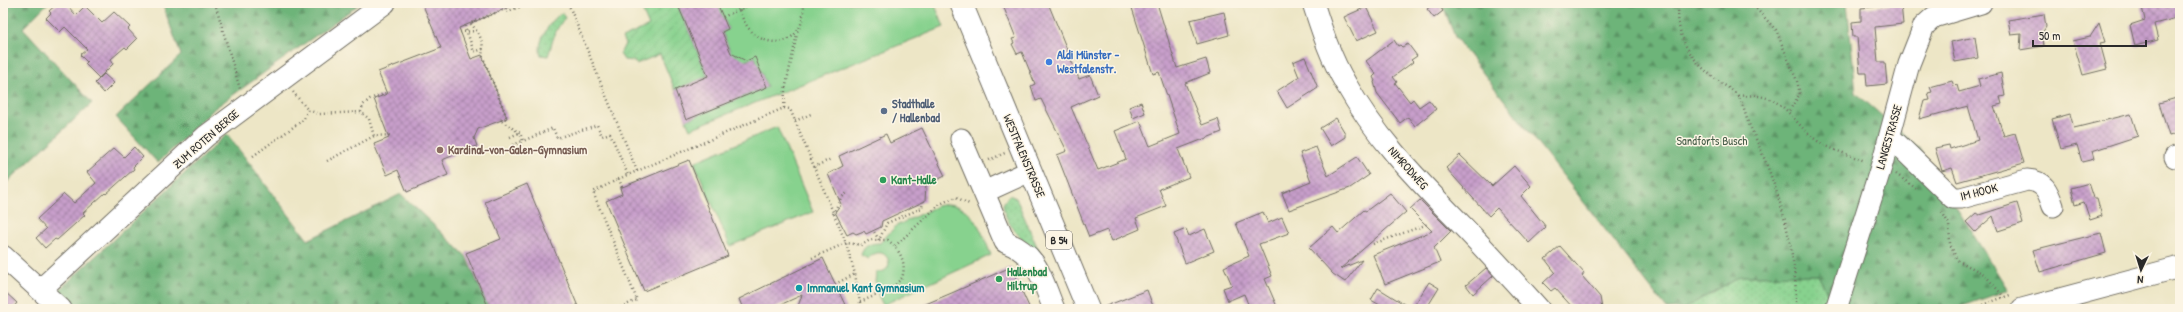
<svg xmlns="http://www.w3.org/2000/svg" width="2183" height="312" viewBox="0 0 2183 312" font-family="'Patrick Hand',sans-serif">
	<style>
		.grass { fill: url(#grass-dots); stroke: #597e5c }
		.forest { fill: url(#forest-firs); stroke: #4c7052 }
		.park { fill: #87d28e; stroke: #597e5c }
		.garden { fill: url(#garden-furrows); stroke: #597e5c }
		.building { fill: url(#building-cross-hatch) }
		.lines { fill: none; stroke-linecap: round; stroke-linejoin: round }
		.minor-casing { stroke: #6f6c61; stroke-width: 23 }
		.major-casing { stroke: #6f6c61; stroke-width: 24 }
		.path { stroke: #6f6c61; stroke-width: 2.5; stroke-dasharray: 1 3; stroke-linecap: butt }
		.minor { stroke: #fff; stroke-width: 21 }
		.major { stroke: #fff; stroke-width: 22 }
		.shop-dot { fill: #3f7fe0; stroke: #fcf5e5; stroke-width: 1.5 }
		.service-dot { fill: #5c6f8a; stroke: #fcf5e5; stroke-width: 1.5 }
		.education-dot { fill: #8d6e63; stroke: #fcf5e5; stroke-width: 1.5 }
		.leisure-dot { fill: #2e9e5b; stroke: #fcf5e5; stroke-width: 1.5 }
		.culture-dot { fill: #0f9aa8; stroke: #fcf5e5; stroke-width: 1.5 }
		.labels { text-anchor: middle; stroke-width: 3; stroke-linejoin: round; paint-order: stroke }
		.shield { fill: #fcf5e5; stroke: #6a6863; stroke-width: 1 }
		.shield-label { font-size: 11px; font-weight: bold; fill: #2b2b2b }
		.shop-label { font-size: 12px; font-weight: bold; fill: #366cbe; stroke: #fcf5e5; text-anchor: start }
		.service-label { font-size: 12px; font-weight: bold; fill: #4e5e75; stroke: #fcf5e5; text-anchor: start }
		.street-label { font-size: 12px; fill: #2b2b2b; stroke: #fcf5e5 }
		.park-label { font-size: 12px; fill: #475d49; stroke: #fcf5e5 }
		.education-label { font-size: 12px; font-weight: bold; fill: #785e54; stroke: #fcf5e5; text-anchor: start }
		.leisure-label { font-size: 12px; font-weight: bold; fill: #27864d; stroke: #fcf5e5; text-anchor: start }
		.culture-label { font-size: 12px; font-weight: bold; fill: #0d838f; stroke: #fcf5e5; text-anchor: start }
	</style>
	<defs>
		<pattern id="grass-dots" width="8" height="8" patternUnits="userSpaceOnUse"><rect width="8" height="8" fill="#87d28e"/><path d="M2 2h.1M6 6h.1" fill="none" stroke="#75b47b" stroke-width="1.8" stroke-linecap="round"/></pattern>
		<pattern id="forest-firs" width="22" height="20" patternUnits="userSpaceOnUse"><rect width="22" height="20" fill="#6db479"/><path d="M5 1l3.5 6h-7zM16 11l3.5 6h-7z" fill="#5a9363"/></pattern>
		<pattern id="garden-furrows" width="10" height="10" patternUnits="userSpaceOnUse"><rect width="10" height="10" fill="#87d28e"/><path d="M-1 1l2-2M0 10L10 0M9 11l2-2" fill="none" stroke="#75b47b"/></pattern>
		<pattern id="building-cross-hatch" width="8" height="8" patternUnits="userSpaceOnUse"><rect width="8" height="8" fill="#c89fcb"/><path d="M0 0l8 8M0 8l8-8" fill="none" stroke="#a382a5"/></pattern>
	</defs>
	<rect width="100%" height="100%" fill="#fcf5e5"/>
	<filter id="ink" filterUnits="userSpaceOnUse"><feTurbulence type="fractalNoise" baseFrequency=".025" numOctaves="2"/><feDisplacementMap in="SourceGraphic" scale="8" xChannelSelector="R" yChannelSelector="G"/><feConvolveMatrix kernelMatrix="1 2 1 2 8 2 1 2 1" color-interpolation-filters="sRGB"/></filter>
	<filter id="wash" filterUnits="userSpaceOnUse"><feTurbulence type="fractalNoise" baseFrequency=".012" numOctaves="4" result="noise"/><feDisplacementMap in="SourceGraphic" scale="16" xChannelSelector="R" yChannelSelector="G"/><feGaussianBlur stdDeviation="0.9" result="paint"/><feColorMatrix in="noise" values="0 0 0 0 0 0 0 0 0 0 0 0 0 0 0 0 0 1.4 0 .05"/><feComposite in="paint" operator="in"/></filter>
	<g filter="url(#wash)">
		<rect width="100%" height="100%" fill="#ede6c6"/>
		<path class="grass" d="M562 13 565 18C554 30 553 41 548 56L541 55C536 42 551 19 562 13Z
			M1009 195 1016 198 1041 256C1025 241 1005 227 1003 204Z
			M1818 275 1836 309H1683L1741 276Z"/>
		<path class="forest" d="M3 3H48L23 28 92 103 3 186Z
			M162 3H361L215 108 158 163 116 117 181 55Z
			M1442 3H1847L1856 93 1919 148 2008 290 1954 309H1836L1818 275 1741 276 1683 309H1667L1455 37Z
			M227 134 308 240 401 194 466 256 489 309H73L56 293Z"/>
		<path class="park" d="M717 3H934L944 27 690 129 686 120 767 87 755 57 742 62 732 56 722 32 728 29Z
			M777 127 813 212 730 246 694 162Z
			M947 204C975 206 982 233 991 255L883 305 878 295 880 288 875 282 876 272C900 274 886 239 868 259L861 255C864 245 871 243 880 243L896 226 937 206Z"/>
		<path class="garden" d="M639 3H677L708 76 675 90 660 54 636 64 634 61 624 60 620 54 625 44 622 38 649 26Z"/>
		<g id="blocks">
			<path class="building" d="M58 3H65L76 15 85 6 102 23 114 12 130 27 128 29 137 39 127 49 125 47 111 59 113 64 99 78 85 64 87 62 80 55 87 49 65 27 60 32 46 18 51 13 49 11Z
				M422 3H519L459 28 471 59 482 55 507 118 478 129 474 138 477 146 442 160 448 175 407 192 398 170 387 175 374 144 389 138 374 99 387 94 378 72 441 48Z
				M677 3H717L728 29 722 32 731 53 746 61 755 57 767 87 686 120 675 90 708 76Z
				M1002 3H1048L1079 79 1090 75 1098 95 1071 107 1098 170 1126 159 1115 131 1140 121 1150 146 1180 134 1159 72 1153 74 1132 8 1150 3H1157L1177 68 1206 59 1210 73 1185 83 1202 125 1218 119 1222 132 1178 149 1189 177 1159 189 1166 206 1136 218 1140 229 1112 241 1107 230 1089 237 1057 155 1067 151 1041 99 1036 101 1031 86 1035 84 1022 52 1017 54 1012 44 1014 43 1012 39 1016 38Z
				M1435 3H1438L1443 11 1434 18 1427 9Z
				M2141 3H2180V17L2154 24 2158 40 2135 46 2130 25 2145 20Z
				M1901 4 1903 24 1875 27 1878 62H1885L1887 84 1867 86 1866 73H1860L1857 37H1853L1852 22 1861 21V8Z
				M1366 7 1378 31 1356 41 1344 17Z
				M1224 12 1229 35 1197 44 1190 20Z
				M2044 14 2046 27 2042 33 2044 46 2020 50 2021 34 2011 35 2008 20Z
				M2099 23 2105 42 2100 43 2107 69 2083 75 2073 41 2090 37Z
				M1975 37 1978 58 1955 62 1951 42Z
				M1394 40 1398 46 1400 45 1402 47 1408 44 1417 56 1411 60 1413 62 1393 77 1397 82 1395 83 1410 102 1413 99 1419 107 1429 100 1436 109 1415 126 1408 117 1400 123 1377 93 1374 82 1375 81 1373 77 1376 74 1366 61Z
				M1305 57 1318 88 1287 108 1277 91 1299 77 1293 62Z
				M2001 73 2005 96 2000 97 2002 104 1994 106 2004 136 2015 133 2024 163 1957 182 1952 168 1942 171 1935 148 1949 145 1950 149 1978 140 1968 106 1919 119 1924 101 1930 100 1928 93 1932 92 1930 87 1952 81 1954 86 1957 85 1959 92 1980 86 1978 79Z
				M104 74 114 83 104 93 95 83Z
				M2180 97V133L2169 136 2159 103Z
				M1141 102 1145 113 1133 118 1129 107Z
				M2070 114 2074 128 2131 114 2138 136 2092 151 2094 159 2082 162 2077 145 2061 149 2052 119Z
				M1336 118 1345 133V137L1331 146 1320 128Z
				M922 128 945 176 926 185 925 201 882 221 881 227 866 234 864 231 856 234 853 232 847 235 835 212 841 204 828 174 843 166 839 156 886 134 890 143Z
				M134 147 143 157 133 167 134 169 106 194 105 193 83 213 85 215 57 240 55 239 45 248 36 238 46 229 37 219 64 194 74 203 96 183 87 172 114 148 124 157Z
				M1316 147 1328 176 1357 157 1369 175 1350 188 1289 210 1282 193 1311 181 1300 153Z
				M1460 155 1492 186 1514 166 1531 186 1521 196 1546 227 1529 243 1497 208 1489 216 1446 168Z
				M689 160 728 256 644 291 606 201 622 194 620 188Z
				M2089 183 2094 198H2097L2102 216 2090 220 2084 202 2075 205 2071 188Z
				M527 184 579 309H489L466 253 501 239 485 202Z
				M1390 193 1406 212 1340 269 1362 260 1345 282 1333 274 1309 248 1333 227 1338 233 1364 210 1366 211Z
				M1420 200 1451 231 1434 248 1440 262 1385 284 1373 255 1432 231 1410 209Z
				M2017 203 2023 223 1998 231 1993 216 1975 232 1966 222 1976 213 1979 215Z
				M1263 212 1268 223 1282 217 1289 233 1259 244 1272 276 1265 279 1278 309H1250L1244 294 1228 301 1223 288 1232 285 1224 267 1249 256 1236 223Z
				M1186 229 1189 236 1205 229 1214 251 1185 263 1174 234Z
				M2101 233 2106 253 2040 272 2033 250Z
				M1560 246 1584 273 1582 276 1600 297 1602 309H1574L1555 288 1551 291 1543 283 1555 272 1545 259Z
				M823 258 847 309H797L802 295 771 309H743L739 299Z
				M1011 267 1030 309H914L954 292Z
				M1486 268 1493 276 1473 294 1466 285Z
				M1429 282 1439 288 1426 309H1387L1371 300 1378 288 1412 309Z
				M3 290 17 303 12 309H3Z
				M1147 290 1154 309H1101V308Z"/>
		</g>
	</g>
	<g filter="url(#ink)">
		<use href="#blocks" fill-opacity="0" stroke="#6f6c61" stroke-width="1"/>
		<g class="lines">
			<defs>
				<path id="minor" d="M1313 3C1322 31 1331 59 1346 84 1374 134 1411 173 1450 213 1481 244 1510 277 1539 309
					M1890 137 1953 198H1961L2027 180C2044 181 2048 191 2053 206
					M961 139 1005 242C1039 255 1041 278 1054 309
					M2175 157 2180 156
					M984 192 1030 171
					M3 256 61 309
					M40 290 206 136 385 3
					M1836 309 1882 164 1909 64 1924 26 1934 17 1981 3
					M2022 309 2180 267"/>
				<path id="major" d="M961 3 1088 309"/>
			</defs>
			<use href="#minor" class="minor-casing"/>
			<use href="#major" class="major-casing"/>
			<path class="path" d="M215 3 240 89
				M518 3 519 7 506 12 505 9 470 23C479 32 485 43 482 55L507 118 500 120 520 133 523 141 553 128 557 138 597 125 602 136 610 133 628 175 637 171 568 3
				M737 3C739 10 742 19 747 26 761 47 794 49 802 21 803 14 805 10 803 3
				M1679 3C1674 36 1691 61 1717 80 1723 85 1734 90 1738 96 1743 103 1745 114 1748 122 1776 180 1797 244 1796 309
				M1751 3 1776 30 1797 81 1800 94 1789 111
				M723 17 754 3
				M465 26 474 52 483 49
				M460 32 478 31
				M293 92 308 110 319 114 361 112 369 119 374 136
				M1738 96C1787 91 1786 119 1819 142 1832 150 1850 155 1865 161
				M784 108 785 90 797 34
				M361 112 363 105 370 99 391 91
				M795 121 811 114
				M510 137 519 133
				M513 145 523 141
				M253 156 303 120 308 110
				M989 160 1005 153
				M327 161 374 136 392 135
				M814 167 831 159
				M637 171 784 108 790 109 846 243 855 274 861 309
				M1896 174 1918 190
				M622 187 619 179 629 174
				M1942 212 1949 224 1950 244 1957 260 1984 274 2004 297
				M833 214 841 198 847 193
				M1373 244 1428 224
				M895 246 940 204 956 197 969 204
				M812 258 846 243 862 245 870 240H879L873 230
				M835 284 855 274
				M860 302 891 289 902 278C907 263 900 250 888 240H879L887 223 922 208 923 202
				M617 309 637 300 593 192 619 179
				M1971 309 2010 295"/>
			<use href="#minor" class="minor"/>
			<use href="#major" class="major"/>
		</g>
	</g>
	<circle class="shop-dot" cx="1049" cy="62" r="4"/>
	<circle class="service-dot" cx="884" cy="111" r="4"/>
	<circle class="education-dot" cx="440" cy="150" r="4"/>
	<g class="leisure-dot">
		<circle cx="883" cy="180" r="4"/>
		<circle cx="999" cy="279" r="4"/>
	</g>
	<circle class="culture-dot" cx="799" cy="288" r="4"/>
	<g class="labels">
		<rect class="shield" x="1046" y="231" width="26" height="18" rx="3"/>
		<g class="shield-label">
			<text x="1059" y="244">B 54</text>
		</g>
		<g class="shop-label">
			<text x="1057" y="59">Aldi Münster -<tspan x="1057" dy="14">Westfalenstr.</tspan></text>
		</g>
		<g class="service-label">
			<text x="892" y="108">Stadthalle<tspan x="892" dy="14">/ Hallenbad</tspan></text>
		</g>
		<g class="street-label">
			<text transform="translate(1889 137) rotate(-74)" y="4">LANGESTRASSE</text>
			<text transform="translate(206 139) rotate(-41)" y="4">ZUM ROTEN BERGE</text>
			<text transform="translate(1024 156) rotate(67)" y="4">WESTFALENSTRASSE</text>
			<text transform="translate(1408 168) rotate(48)" y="4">NIMRODWEG</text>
			<text transform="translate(1979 192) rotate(-14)" y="4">IM HOOK</text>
		</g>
		<g class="park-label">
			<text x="1712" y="145">Sandforts Busch</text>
		</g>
		<g class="education-label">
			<text x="448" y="154">Kardinal-von-Galen-Gymnasium</text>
		</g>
		<g class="leisure-label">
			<text x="891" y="184">Kant-Halle</text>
			<text x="1007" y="276">Hallenbad<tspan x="1007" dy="14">Hiltrup</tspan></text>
		</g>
		<g class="culture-label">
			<text x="807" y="292">Immanuel Kant Gymnasium</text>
		</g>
	</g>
	<rect width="2183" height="312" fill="none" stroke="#fcf5e5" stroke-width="16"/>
	<g transform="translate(2141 270) rotate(184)" stroke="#fcf5e5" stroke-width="3" paint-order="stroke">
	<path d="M0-3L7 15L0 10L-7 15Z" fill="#2b2b2b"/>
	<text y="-6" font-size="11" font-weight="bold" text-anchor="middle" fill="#2b2b2b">N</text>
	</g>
	<path d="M2033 40v6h113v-6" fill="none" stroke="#2b2b2b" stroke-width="2"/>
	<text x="2039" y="40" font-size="12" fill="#2b2b2b" stroke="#fcf5e5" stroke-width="3" paint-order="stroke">50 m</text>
</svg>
